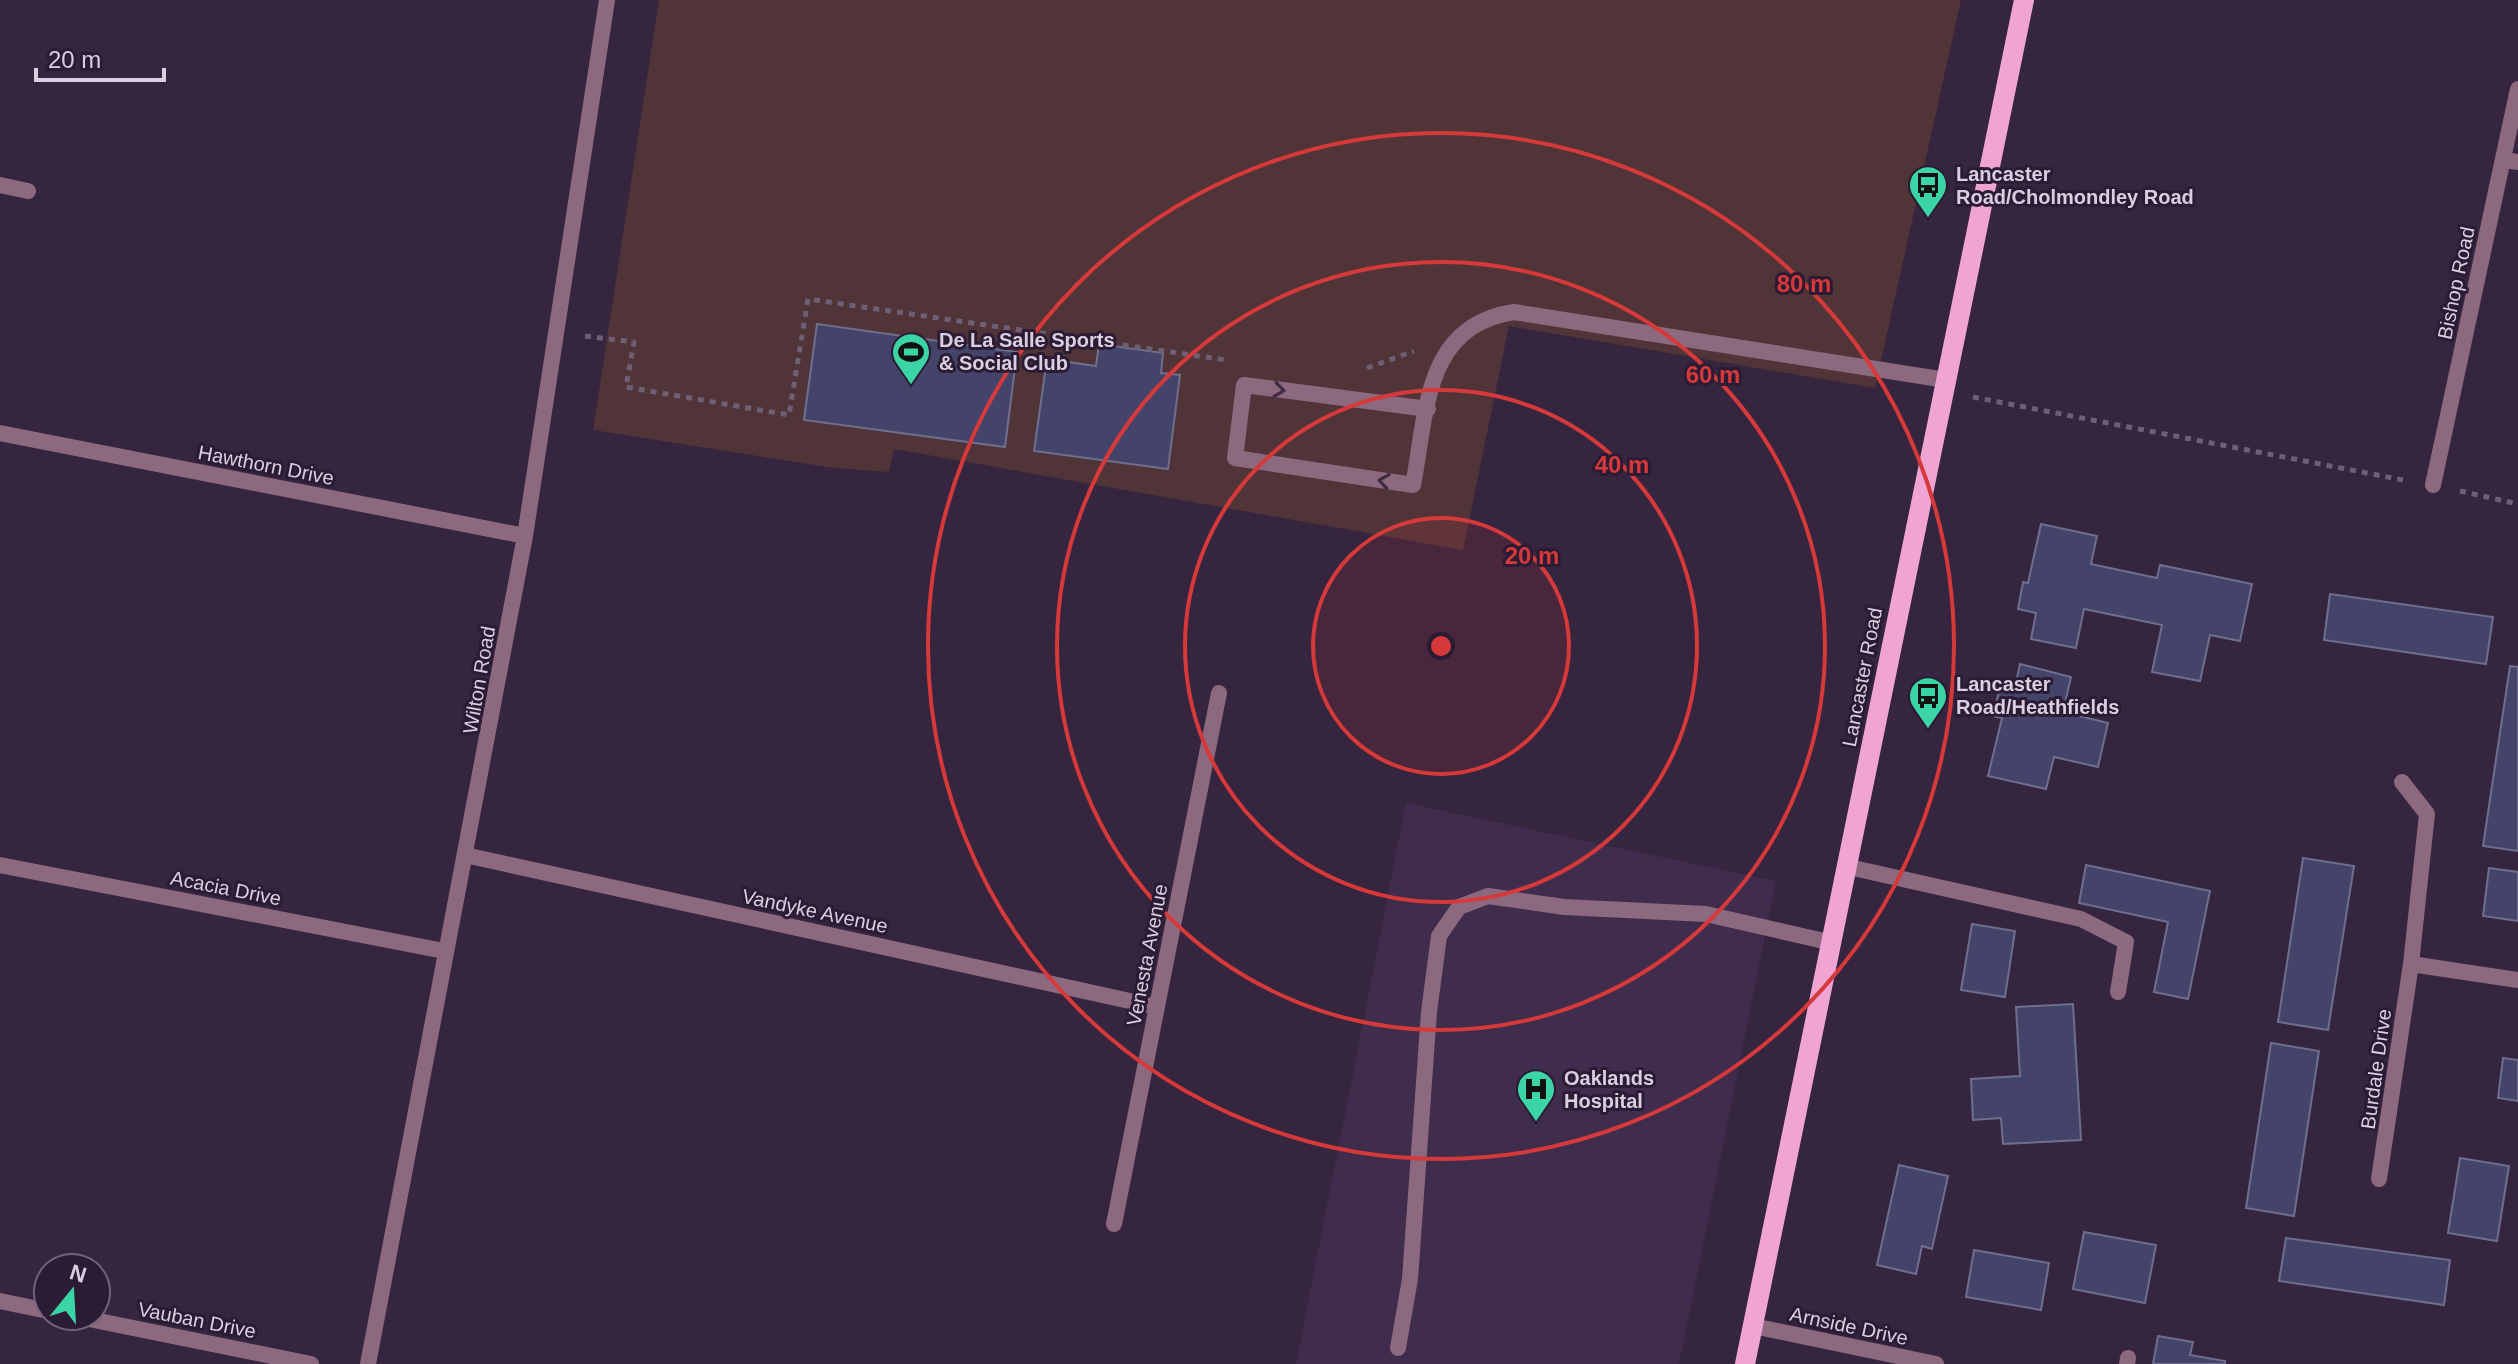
<svg xmlns="http://www.w3.org/2000/svg" width="2518" height="1364" viewBox="0 0 2518 1364" font-family="Helvetica,sans-serif">
	<style>
		.built { fill: #402c4c }
		.park { fill: #503438 }
		.building { fill: #44446b; stroke: #6e6f8f; stroke-width: 2 }
		.lines { fill: none; stroke-linecap: round; stroke-linejoin: round }
		.path { stroke: #6d5f75; stroke-width: 5; stroke-dasharray: 6 6; stroke-linecap: butt }
		.service { stroke: #8d6980; stroke-width: 16 }
		.minor { stroke: #8d6980; stroke-width: 16 }
		.primary { stroke: #efa4d4; stroke-width: 20 }
		.oneway { stroke: #3f2b43 }
		.ring { fill: none; stroke: #d6393a; stroke-width: 4 }
		.labels { text-anchor: middle; stroke-width: 6; stroke-linejoin: round; paint-order: stroke }
		.poi-label { font-size: 20px; font-weight: bold; fill: #d9cfe0; stroke: #2b1b34; text-anchor: start }
		.street-label { font-size: 20px; fill: #d9cfe0; stroke: #2b1b34 }
		.centre { fill: #d6393a; stroke: #2b1b34; stroke-width: 4 }
		.ring-label { font-size: 24px; text-anchor: middle; font-weight: bold; fill: #d6393a; stroke: #2b1b34; stroke-width: 6; stroke-linejoin: round; paint-order: stroke }
	</style>
	<rect width="100%" height="100%" fill="#35253e"/>
	<path class="built" d="M1406 803 1776 881 1679 1364H1296Z"/>
	<path class="park" d="M659 0H1961L1875 388 1509 326 1463 550 894 449 889 472 834 468 593 430Z"/>
	<path class="building" d="M817 324 1017 352 1005 447 804 420Z
		M1099 344 1163 353 1161 373 1180 375 1168 469 1034 451 1047 359 1096 366Z
		M2041 524 2097 536 2091 564 2157 578 2160 565 2252 584 2240 641 2210 635 2200 681 2152 672 2162 625 2084 609 2076 648 2031 639 2036 613 2018 609 2023 582 2028 583Z
		M2330 594 2493 617 2486 664 2324 640Z
		M2020 664 2071 677 2063 712 2108 723 2098 767 2054 757 2046 789 1988 776 2002 718 1993 716 2000 687 2014 691Z
		M2510 666 2518 667V851L2483 846Z
		M2303 858 2354 866 2328 1030 2278 1022Z
		M2086 865 2210 891 2188 999 2154 992 2168 922 2079 903Z
		M2489 868 2518 872V921L2483 916Z
		M1972 924 2015 931 2005 997 1961 990Z
		M2073 1004 2081 1140 2003 1144 2001 1118 1973 1120 1971 1079 2020 1076 2016 1007Z
		M2271 1043 2319 1051 2294 1216 2246 1208Z
		M2503 1058 2518 1060V1101L2498 1098Z
		M2460 1158 2509 1166 2497 1241 2448 1233Z
		M1899 1165 1948 1176 1932 1249 1922 1246 1916 1274 1877 1265Z
		M2084 1232 2156 1245 2145 1303 2073 1289Z
		M2286 1238 2450 1260 2444 1305 2279 1281Z
		M1974 1250 2049 1263 2041 1310 1966 1297Z
		M2158 1336 2193 1342 2190 1355 2225 1361V1364H2153Z"/>
	<g class="lines">
		<path class="path" d="M585 336 634 342 626 387 789 415 808 299 1226 360
			M1367 368 1414 351
			M1973 397 2403 480
			M2460 491 2518 504"/>
		<path class="service" d="M2503 160 2518 162
			M1428 409 1244 385 1235 458 1413 485C1427 413 1424 325 1514 312L1946 380
			M1849 867 2081 919 2126 942 2118 992
			M1398 1348 1410 1279 1429 1012 1439 936 1459 907 1488 896 1564 907 1706 914 1833 943"/>
		<path class="minor" d="M0 185 28 191
			M0 433 525 536
			M2433 485 2518 89
			M465 855 1157 1007
			M0 865 444 951
			M2411 964 2518 980
			M2379 1179 2411 964 2427 814 2402 782
			M1114 1224 1219 693
			M0 1301 48 1311
			M74 1316 311 1364
			M1753 1326 1936 1364
			M368 1364 525 536 607 0
			M2127 1364 2128 1358"/>
		<path class="primary" d="M1745 1364 2024 0"/>
	</g>
	<defs><path id="oneway-chevron" d="M-2-3.5L2.5 0L-2 3.5" fill="none" stroke-width="1.6" stroke-linecap="round" stroke-linejoin="round" transform="scale(2)"/></defs>
	<g class="oneway">
		<use href="#oneway-chevron" transform="translate(1279 390) rotate(8)"/>
		<use href="#oneway-chevron" transform="translate(1384 481) rotate(-171)"/>
	</g>
	<circle cx="1441" cy="646" r="128" fill="#d6393a" fill-opacity=".12"/>
	<g class="ring">
		<circle cx="1441" cy="646" r="128"/>
		<circle cx="1441" cy="646" r="256"/>
		<circle cx="1441" cy="646" r="384"/>
		<circle cx="1441" cy="646" r="513"/>
	</g>
	<defs>
		<symbol id="bus-pin" viewBox="-11 -11 22 30"><path d="M0 17L-7.5 6A9.5 9.5 0 1 1 7.5 6Z" fill="#3ad4a5" stroke="#2b1b34"/><path d="M-5-6H5V4H4V6H2V4H-2V6H-4V4H-5ZM-3.5-4V0h7V-4ZM-3.5 1.2v1.5H-2V1.2ZM2 1.2v1.5H3.5V1.2Z" fill="#111"/></symbol>
		<symbol id="stadium-pin" viewBox="-11 -11 22 30"><path d="M0 17L-7.5 6A9.5 9.5 0 1 1 7.5 6Z" fill="#3ad4a5" stroke="#2b1b34"/><path d="M0-5a6.5 5 0 1 0 0 10a6.5 5 0 1 0 0-10ZM-3.5-1.8h7v3.6h-7Z" fill="#111"/></symbol>
		<symbol id="hospital-pin" viewBox="-11 -11 22 30"><path d="M0 17L-7.5 6A9.5 9.5 0 1 1 7.5 6Z" fill="#3ad4a5" stroke="#2b1b34"/><path d="M-5-5h3v3.5h4V-5h3V5h-3V1.5h-4V5h-3Z" fill="#111"/></symbol>
	</defs>
	<g fill-rule="evenodd">
		<use href="#bus-pin" x="1906" y="163" width="44" height="60"/>
		<use href="#stadium-pin" x="889" y="330" width="44" height="60"/>
		<use href="#bus-pin" x="1906" y="674" width="44" height="60"/>
		<use href="#hospital-pin" x="1514" y="1067" width="44" height="60"/>
	</g>
	<g class="labels">
		<g class="poi-label">
			<text x="1956" y="181">Lancaster<tspan x="1956" dy="23">Road/Cholmondley Road</tspan></text>
			<text x="939" y="347">De La Salle Sports<tspan x="939" dy="23">&amp; Social Club</tspan></text>
			<text x="1956" y="691">Lancaster<tspan x="1956" dy="23">Road/Heathfields</tspan></text>
			<text x="1564" y="1085">Oaklands<tspan x="1564" dy="23">Hospital</tspan></text>
		</g>
		<g class="street-label">
			<text transform="translate(2456 283) rotate(-78)" y="7">Bishop Road</text>
			<text transform="translate(266 465) rotate(11)" y="7">Hawthorn Drive</text>
			<text transform="translate(1862 677) rotate(-79)" y="7">Lancaster Road</text>
			<text transform="translate(479 680) rotate(-80)" y="7">Wilton Road</text>
			<text transform="translate(226 888) rotate(11)" y="7">Acacia Drive</text>
			<text transform="translate(815 911) rotate(12)" y="7">Vandyke Avenue</text>
			<text transform="translate(1147 955) rotate(-79)" y="7">Venesta Avenue</text>
			<text transform="translate(2376 1069) rotate(-82)" y="7">Burdale Drive</text>
			<text transform="translate(197 1320) rotate(11)" y="7">Vauban Drive</text>
			<text transform="translate(1849 1326) rotate(12)" y="7">Arnside Drive</text>
		</g>
	</g>
	<circle cx="1441" cy="646" r="12" class="centre"/>
	<g class="ring-label">
		<text x="1804" y="292">80 m</text>
		<text x="1713" y="383">60 m</text>
		<text x="1622" y="473">40 m</text>
		<text x="1532" y="564">20 m</text>
	</g>
	<g transform="translate(72 1292) rotate(18)"><circle r="38" fill="#2b1b34" stroke="#716379" stroke-width="2"/>
	<path d="M0-6L14 30L0 20L-14 30Z" fill="#3ad4a5"/>
	<text y="-12" font-size="22" font-weight="bold" text-anchor="middle" fill="#d9cfe0">N</text>
	</g>
	<path d="M36 68v12h128v-12" fill="none" stroke="#d9cfe0" stroke-width="4"/>
	<text x="48" y="68" font-size="24" fill="#d9cfe0" stroke="#2b1b34" stroke-width="6" paint-order="stroke">20 m</text>
</svg>
